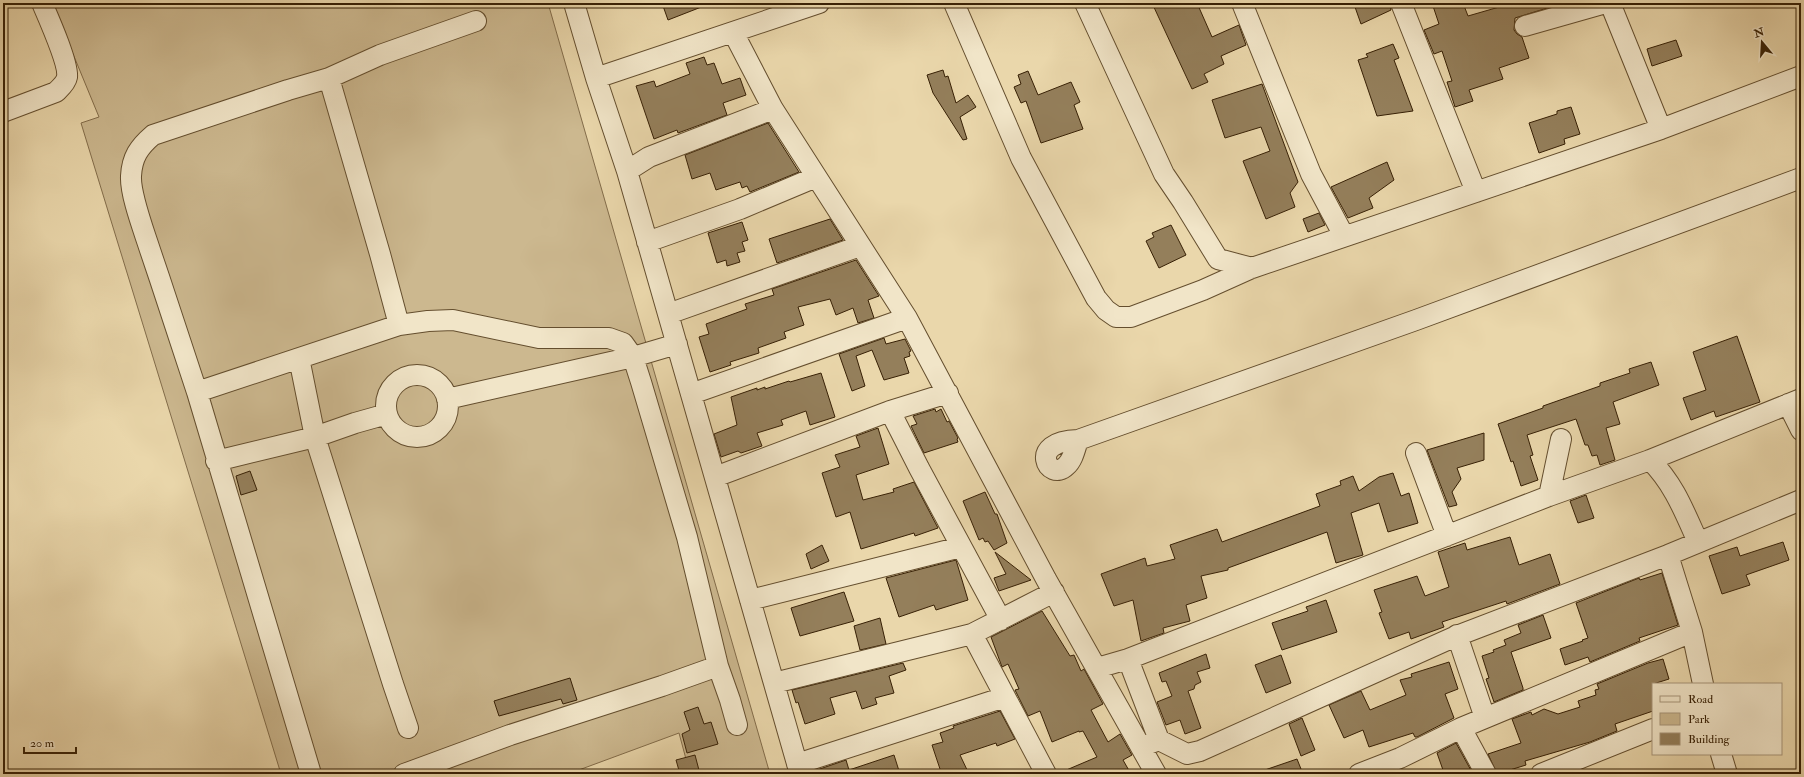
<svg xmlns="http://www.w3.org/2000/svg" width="1804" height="777" viewBox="0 0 1804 777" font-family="'IM FELL Double Pica',serif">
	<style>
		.green { fill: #ccb88f; stroke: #826c4a }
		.building { fill: #947f5b; stroke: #372005 }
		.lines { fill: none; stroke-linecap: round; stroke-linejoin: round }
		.minor-casing { stroke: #644e2e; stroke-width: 22 }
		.minor { stroke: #f1e5c8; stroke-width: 20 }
	</style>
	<rect width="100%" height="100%" fill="#ead7ab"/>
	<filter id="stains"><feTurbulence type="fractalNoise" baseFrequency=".005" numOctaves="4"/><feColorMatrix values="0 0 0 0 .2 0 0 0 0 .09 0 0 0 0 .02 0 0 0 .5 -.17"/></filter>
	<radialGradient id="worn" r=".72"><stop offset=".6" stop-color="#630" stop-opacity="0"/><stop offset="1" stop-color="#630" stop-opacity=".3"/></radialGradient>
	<path class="green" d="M52 3H548L770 774H690L679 733 568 774H281L81 123 99 117Z"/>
	<path class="building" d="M662 3H709V4L668 20Z
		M1152 3H1197L1212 37 1239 25 1246 45 1221 56 1224 64 1204 74 1208 82 1192 89Z
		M1362 3H1390L1391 10 1361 24 1355 7Z
		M1432 3H1463L1468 16 1513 3H1557V5L1515 18 1514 30 1517 34 1522 37 1529 58 1499 68 1503 79 1469 90 1473 101 1455 107 1447 82 1452 81 1442 51 1434 54 1424 30 1439 24Z
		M1676 40 1682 56 1652 66 1647 49Z
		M1393 44 1399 58 1394 60 1413 111 1377 116 1358 60 1368 57 1366 54Z
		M704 57 707 65 714 63 722 84 740 78 746 95 723 103 727 115 678 133 677 130 654 139 636 86 654 81 656 87 690 74 686 63Z
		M943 70 945 77 948 76 956 103 968 95 976 107 960 117 967 139 963 140 933 93 927 75Z
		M1028 71 1038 95 1071 82 1080 102 1074 105 1083 129 1041 143 1026 101 1021 103 1014 87 1021 84 1018 75Z
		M1262 84 1298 182 1290 193 1295 207 1266 219 1243 161 1270 151 1261 127 1225 138 1212 100Z
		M1571 107 1580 134 1564 139 1565 144 1539 153 1529 123 1557 114V111Z
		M768 123 799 172 750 192 747 186 742 188 740 182 716 190 710 173 692 179 685 155Z
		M1387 162 1394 180 1369 198 1373 208 1348 218 1331 187Z
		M1319 213 1325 225 1308 232 1303 219Z
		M830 219 843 240 777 263 769 239Z
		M742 222 748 240 742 242 745 251 737 253 740 262 727 266 726 260 717 263 708 233Z
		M1171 225 1186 255 1159 268 1146 241 1154 237 1152 233Z
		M856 260 879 296 868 300 874 318 858 323 853 308 836 315 830 299 798 307 804 325 784 332 786 338 758 348 759 353 730 362 731 365 710 372 699 337 709 334 706 324 747 309 745 304 774 295 772 289Z
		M1737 336 1760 402 1716 417 1714 411 1691 420 1683 398 1706 390 1693 352Z
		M884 338 886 344 905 339 911 351 909 352 910 356 904 358 909 373 884 380 872 350 856 356 865 386 852 391 839 354Z
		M1651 362 1659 385 1613 402 1620 424 1606 428 1615 460 1600 465 1597 455 1592 456 1588 445H1585L1576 419 1527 435 1533 455 1530 456 1538 480 1521 486 1513 461 1511 462 1498 424 1543 408V406L1600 386V383L1630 373 1629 369Z
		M821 373 835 417 810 425 806 411 781 420 783 425 757 433 762 446 741 453 738 451 721 457 714 434 737 425 731 397 757 388V390L765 387V389L789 381 790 382Z
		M935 409 936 412 941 409 947 422 949 421 958 438 957 439 958 442 924 453 911 426 917 424 913 416Z
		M878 428 889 464 856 475 863 500 894 492 893 489 914 482 938 528 915 536 914 533 861 549 850 512 836 517 822 473 840 467 835 455 860 447 856 436Z
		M1484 433V460L1457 468 1461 479 1452 492 1457 505 1449 507 1427 450Z
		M250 471 257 490 241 495 236 476Z
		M1393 473 1401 496 1409 493 1418 523 1388 532 1379 503 1351 513 1363 555 1336 563 1327 532 1228 568V570L1201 576 1207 598 1186 605 1190 621 1163 628 1164 633 1141 641 1133 600 1114 606 1101 574 1145 558 1147 566 1175 559 1170 545 1217 529 1222 542 1320 506 1316 494 1341 485 1340 481 1353 476 1359 491 1379 477Z
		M985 492 995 514H997L1007 543 994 550 988 541 985 542 983 538 979 540 963 501Z
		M1586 495 1594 518 1578 523 1570 501Z
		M1510 537 1519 565 1550 554 1560 584 1507 604 1506 601 1442 622 1444 627 1411 639 1409 632 1389 639 1379 613 1382 612 1374 590 1417 576 1425 596 1449 587 1438 552 1465 543 1467 550Z
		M1783 542 1789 560 1746 575 1750 585 1722 594 1709 556 1737 547 1740 556Z
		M822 545 829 561 811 569 806 554Z
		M995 552 1031 580 999 591 994 578 1006 574Z
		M956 560 968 600 936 610 934 605 899 617 886 578Z
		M1662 573 1678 625 1639 638 1640 641 1590 662 1588 657 1565 665 1560 649 1583 641 1582 640 1588 638 1576 603 1639 578 1640 580Z
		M844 592 854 621 800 636 791 608Z
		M1326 600 1337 632 1282 650 1272 623 1308 611 1306 607Z
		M1042 611 1070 656 1074 655 1081 671 1084 669 1103 704 1091 710 1108 742 1120 734 1132 755 1123 760 1131 774H1057L1097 757 1083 731 1079 732V731L1052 742 1040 711 1028 716 1015 690 1019 689 1008 664 1002 667 991 637Z
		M1543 615 1551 638 1511 652 1523 688V690L1494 702 1486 679 1489 678 1482 656 1494 652 1493 650 1506 645 1504 640 1521 633 1518 625Z
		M880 618 886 644 860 650 854 626Z
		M1206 654 1210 668 1197 672 1201 682 1195 685 1194 689 1188 691 1201 728 1185 734 1180 720 1166 725 1157 702 1172 696 1166 681 1162 682 1159 673Z
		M1281 655 1291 683 1266 693 1255 665Z
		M1663 659 1669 679 1653 684V711L1615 724 1617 731 1590 742 1525 761 1526 765 1497 774 1488 754 1521 743 1512 719 1531 712 1532 715 1544 709 1558 714 1580 707 1578 701 1596 695 1595 690 1599 689 1597 684 1648 663Z
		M1449 662 1458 689 1445 694 1454 718 1417 737H1415L1413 733 1369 747 1363 730 1344 738 1329 705 1361 691 1370 710 1406 695 1400 680 1412 677 1411 674Z
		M903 663 906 670 889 676 894 693 875 698 877 704 862 709 856 691 830 698 835 714 805 724 798 702 796 703 792 690Z
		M570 678 577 700 563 704 561 699 499 716 494 701Z
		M698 707 704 724 711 722 718 744 687 753 682 734 690 730 684 712Z
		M1000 711 1015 739 997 746 996 743 960 755 969 774H944L940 769 932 745 943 742 940 733 954 728 953 726Z
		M1302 718 1315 750 1301 756 1289 724Z
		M1456 743 1473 774H1438L1437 772 1443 770 1437 753Z
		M695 755 700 774H680L676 760Z
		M894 755 900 774H811V772L846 760 849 770Z
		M1297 759 1303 774H1259V772Z"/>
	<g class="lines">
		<defs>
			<path id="minor" d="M574 3 596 78 627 171 800 774
				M954 3 1021 158 1096 298 1106 310 1116 317H1131L1203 290 1252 268 1661 129 1801 76
				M1085 3 1164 174 1183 202 1218 259 1252 268
				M1242 3 1311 174 1344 236
				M1401 3 1476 192
				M1610 3 1661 129
				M1525 26 1606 3
				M733 32 773 109 907 318 1046 579 1156 774
				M329 78 380 254 399 325 197 392C181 344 166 297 150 250 144 231 130 195 131 176 132 157 139 147 153 135L288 90Z
				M329 78 380 55 476 21
				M596 78 819 3
				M3 112 56 92C60 88 66 83 67 77 69 64 48 17 42 3
				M627 171 649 157 773 109
				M647 242 740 209 816 177
				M668 314 860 246
				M399 325 428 321 453 320 539 338H609L623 343 633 357 641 382 687 537 718 666 662 686 510 735 404 774
				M299 358 315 437 393 684 408 728
				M386 406a31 31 0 1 1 62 0a31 31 0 1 1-62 0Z
				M197 392 311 774
				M691 394 907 318
				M447 399 633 357 677 344
				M1788 404 1801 430
				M890 411 919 468 1001 620
				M1078 440C1075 449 1073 460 1066 466 1049 483 1026 441 1078 440L1416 320 1801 178
				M1416 453 1447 536
				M1650 460C1674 484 1684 511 1698 542
				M216 461 315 437 355 423 387 414
				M715 477 890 411 948 393
				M1549 496 1561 439
				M1668 555 1692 632 1703 684
				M750 600 961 547
				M972 634 1046 774
				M1457 635 1485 718
				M1128 659 1159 740
				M718 666 730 700 737 725
				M1097 668 1128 659 1549 496 1650 460 1801 399
				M774 683 972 634 1054 592
				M1461 728 1486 774
				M1141 747 1159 740 1187 754 1200 751 1454 637 1668 555 1801 500
				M1721 754 1727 774
				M797 764 1005 697
				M1359 774 1400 758 1461 728 1692 632
				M1541 774 1653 729"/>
		</defs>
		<use href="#minor" class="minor-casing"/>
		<use href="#minor" class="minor"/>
	</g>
	<rect width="1804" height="777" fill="none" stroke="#ead7ab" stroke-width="16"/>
	<rect x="4" y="4" width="1796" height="769" fill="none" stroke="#372005" stroke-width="2"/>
	<rect x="8" y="8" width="1788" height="761" fill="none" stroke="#372005"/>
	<rect x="1652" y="683" width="130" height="72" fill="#f1e5c8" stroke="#a7967a"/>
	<rect x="1660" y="696" width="20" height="6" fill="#f1e5c8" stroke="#a7967a"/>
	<text x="1688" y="703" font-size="12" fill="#372005">Road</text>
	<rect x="1660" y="713" width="20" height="12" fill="#ccb88f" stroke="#a7967a"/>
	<text x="1688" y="723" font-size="12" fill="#372005">Park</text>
	<rect x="1660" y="733" width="20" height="12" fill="#947f5b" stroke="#a7967a"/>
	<text x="1688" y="743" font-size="12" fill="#372005">Building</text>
	<g transform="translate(1762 42) rotate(342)" stroke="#f1e5c8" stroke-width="3" paint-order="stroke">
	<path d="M0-3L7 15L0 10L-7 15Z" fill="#372005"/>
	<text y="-6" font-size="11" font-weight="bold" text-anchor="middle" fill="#372005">N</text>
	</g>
	<path d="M24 747v6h52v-6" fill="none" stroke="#372005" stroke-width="2"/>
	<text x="30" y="747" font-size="12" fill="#372005" stroke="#f1e5c8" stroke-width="3" paint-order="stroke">20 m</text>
	<rect width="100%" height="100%" filter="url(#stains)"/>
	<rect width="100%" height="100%" fill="url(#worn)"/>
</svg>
